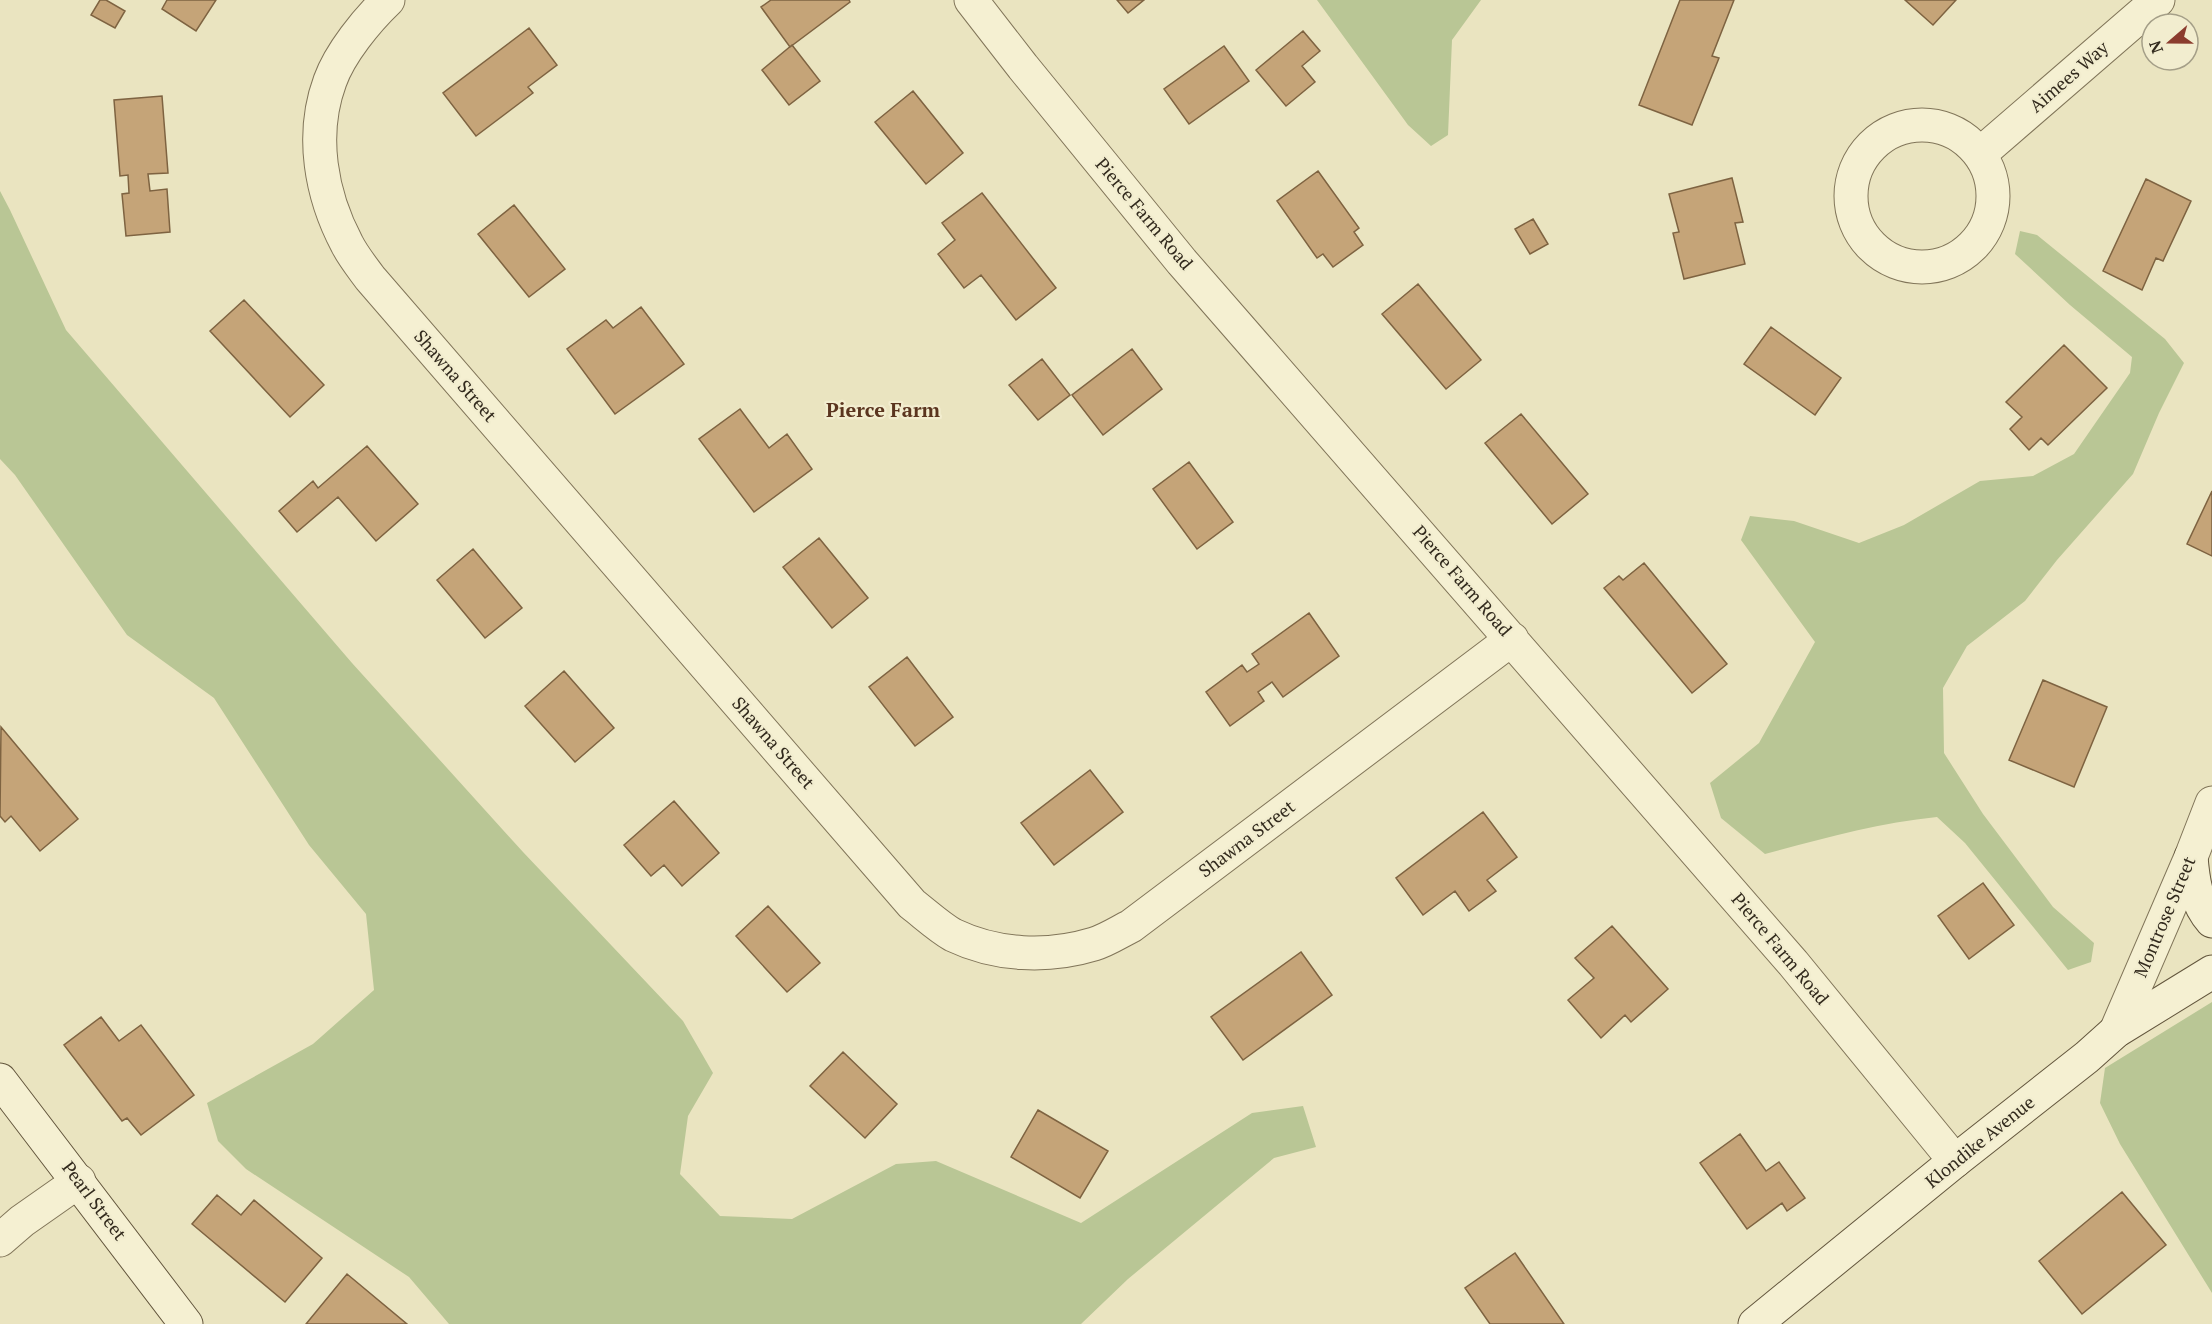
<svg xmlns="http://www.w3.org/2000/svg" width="2212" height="1324" viewBox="0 0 2212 1324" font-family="'PT Serif',serif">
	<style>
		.green { fill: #b9c695 }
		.building { fill: #c5a478; stroke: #7e6341; stroke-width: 1.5 }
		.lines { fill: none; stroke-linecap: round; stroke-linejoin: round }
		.street-casing { stroke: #817559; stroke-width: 35 }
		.secondary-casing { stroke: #63563d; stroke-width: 35 }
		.street { stroke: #f5f0d2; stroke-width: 33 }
		.secondary { stroke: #f5f0d2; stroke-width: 33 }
		.labels { text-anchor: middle; stroke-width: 4.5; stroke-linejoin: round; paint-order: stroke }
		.street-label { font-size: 18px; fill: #322a1d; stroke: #f2edcf }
		.neighbourhood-label { font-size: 20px; font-weight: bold; fill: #5b351f; stroke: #f2edcf }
	</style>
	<rect width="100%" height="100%" fill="#eae4c0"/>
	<path class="green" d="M1317 0H1481L1452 40 1448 135 1431 146 1408 125Z
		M0 191 10 210 66 330 352 663 523 852 683 1021 713 1073 688 1116 680 1174 720 1216 792 1219 896 1164 936 1161 1081 1223 1252 1113 1303 1106 1316 1147 1274 1158 1128 1279 1081 1324H449L409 1277 246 1169 218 1141 207 1103 313 1044 374 990 366 914 309 845 214 698 127 635 15 475 0 459Z
		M2020 231 2037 235 2165 339 2184 363 2159 413 2133 474 2057 560 2025 601 1967 646 1943 688 1944 753 1983 814 2053 907 2094 943 2091 962 2068 970 1965 843 1937 817C1878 823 1821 839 1765 854L1721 818 1710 783 1759 743 1815 642 1741 540 1750 516 1794 521 1859 543 1904 525 1980 481 2033 476 2074 454 2130 373 2132 357 2070 305 2015 254Z
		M2212 1002V1293L2120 1144 2100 1103 2105 1068Z"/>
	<path class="building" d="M100 0H106L125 11 115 28 91 15Z
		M167 0H216L196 31 162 9Z
		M771 0H849L850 2 790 47 761 7Z
		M1117 0H1144L1128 13Z
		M1680 0H1734L1712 56 1719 58 1692 125 1639 105Z
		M1905 0H1956L1933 25Z
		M529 28 557 65 528 87 533 93 476 136 443 93Z
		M1303 31 1320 51 1302 66 1315 82 1286 106 1256 70Z
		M792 45 820 81 789 105 762 70Z
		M1224 46 1249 81 1189 124 1164 89Z
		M913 91 963 153 926 184 875 122Z
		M162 96 168 173 148 174 150 191 167 189 170 232 126 236 122 194 129 193 128 175 120 176 114 100Z
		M1318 171 1359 228 1354 232 1363 245 1333 267 1323 254 1317 258 1277 201Z
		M1732 178 1743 222 1735 223 1745 264 1684 279 1673 233 1679 232 1669 194Z
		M2146 179 2191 201 2163 261 2156 258 2142 290 2103 271Z
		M982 193 1056 288 1016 320 981 275 964 288 938 254 955 240 942 223Z
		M514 205 565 269 529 297 478 234Z
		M1533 219 1548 244 1530 254 1515 229Z
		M1418 284 1481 360 1446 389 1382 314Z
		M244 300 324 385 290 417 210 331Z
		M641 307 684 364 615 414 567 349 606 320 613 328Z
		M1771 327 1841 378 1815 415 1744 364Z
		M2064 345 2107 388 2048 445 2041 438 2029 450 2010 429 2022 417 2006 402Z
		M1132 349 1162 389 1103 435 1072 395Z
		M1042 359 1070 395 1038 420 1009 385Z
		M740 409 769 448 787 434 812 469 754 512 699 439Z
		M1521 414 1588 494 1552 524 1485 443Z
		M367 446 418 504 376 541 338 497 297 532 279 511 313 481 318 488Z
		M1189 462 1233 522 1197 549 1153 489Z
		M2212 491V556L2187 544Z
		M819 538 868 598 832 628 783 567Z
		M473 549 522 608 485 638 437 580Z
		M1644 563 1727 664 1692 693 1604 588 1619 576 1623 580Z
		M1309 613 1339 656 1283 697 1272 682 1258 692 1264 701 1230 726 1206 692 1242 665 1247 672 1259 664 1252 654Z
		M907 657 953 717 915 746 869 687Z
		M564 671 614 728 575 762 525 706Z
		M2043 680 2107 707 2074 787 2009 760Z
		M1 727 78 819 40 851 11 816 5 822 0 816Z
		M1090 770 1123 812 1054 865 1021 823Z
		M674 801 719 853 682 886 664 865 651 876 624 845Z
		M1483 812 1517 857 1487 880 1496 891 1469 911 1455 891 1423 915 1396 878Z
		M1983 883 2014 925 1969 959 1938 916Z
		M768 906 820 963 787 992 736 936Z
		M1612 926 1668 989 1631 1022 1625 1015 1601 1038 1568 1000 1594 978 1575 958Z
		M1301 952 1332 995 1243 1060 1211 1017Z
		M101 1017 119 1041 141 1025 194 1095 141 1135 127 1118 122 1121 64 1045Z
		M843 1052 897 1104 865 1138 810 1086Z
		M1038 1110 1108 1151 1080 1198 1011 1157Z
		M1740 1134 1766 1171 1779 1162 1805 1198 1787 1211 1782 1203 1747 1229 1700 1163Z
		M2122 1192 2166 1245 2082 1314 2039 1261Z
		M217 1195 241 1215 254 1200 322 1258 285 1302 192 1224Z
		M1515 1253 1564 1324H1490L1465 1288Z
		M347 1274 407 1324H306Z"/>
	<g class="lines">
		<defs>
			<path id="street" d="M388 0C367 20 340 53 330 81 310 135 321 195 347 244 353 256 362 267 370 278L912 904C925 914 939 927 953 935 997 956 1048 958 1094 944 1107 940 1119 932 1131 926L1512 639
				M971 0 1023 67 1182 262 1793 963 1955 1161
				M1851 196a71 71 0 1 1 142 0a71 71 0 1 1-142 0Z
				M1980 154 2158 0
				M2116 1031 2191 857 2212 803
				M0 1240 22 1221 79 1181"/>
			<path id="secondary" d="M2191 857C2193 881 2196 903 2212 921
				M0 1080 186 1324
				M1755 1324 1955 1161 2087 1057 2116 1031 2212 972"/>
		</defs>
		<use href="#street" class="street-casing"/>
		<use href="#secondary" class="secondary-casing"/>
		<use href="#street" class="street"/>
		<use href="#secondary" class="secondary"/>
	</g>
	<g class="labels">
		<g class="street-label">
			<text transform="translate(2069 77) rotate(-41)" y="6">Aimees Way</text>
			<text transform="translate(1144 214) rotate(50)" y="6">Pierce Farm Road</text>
			<text transform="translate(455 376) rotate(49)" y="6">Shawna Street</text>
			<text transform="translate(1462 581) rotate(49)" y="6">Pierce Farm Road</text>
			<text transform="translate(773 743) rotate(49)" y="6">Shawna Street</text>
			<text transform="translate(1247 839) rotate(-37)" y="6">Shawna Street</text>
			<text transform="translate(2165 917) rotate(-67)" y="6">Montrose Street</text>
			<text transform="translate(1780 949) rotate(50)" y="6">Pierce Farm Road</text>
			<text transform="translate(1980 1142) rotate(-39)" y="6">Klondike Avenue</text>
			<text transform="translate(94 1201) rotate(53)" y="6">Pearl Street</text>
		</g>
		<g class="neighbourhood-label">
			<text x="883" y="417">Pierce Farm</text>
		</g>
	</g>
	<g transform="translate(2170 42) rotate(250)"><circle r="28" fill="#f2edcf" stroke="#a59f88" stroke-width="1.5"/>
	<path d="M0-4.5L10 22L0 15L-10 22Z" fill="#8b3c2e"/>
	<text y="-9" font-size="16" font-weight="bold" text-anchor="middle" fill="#322a1d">N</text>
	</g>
</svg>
